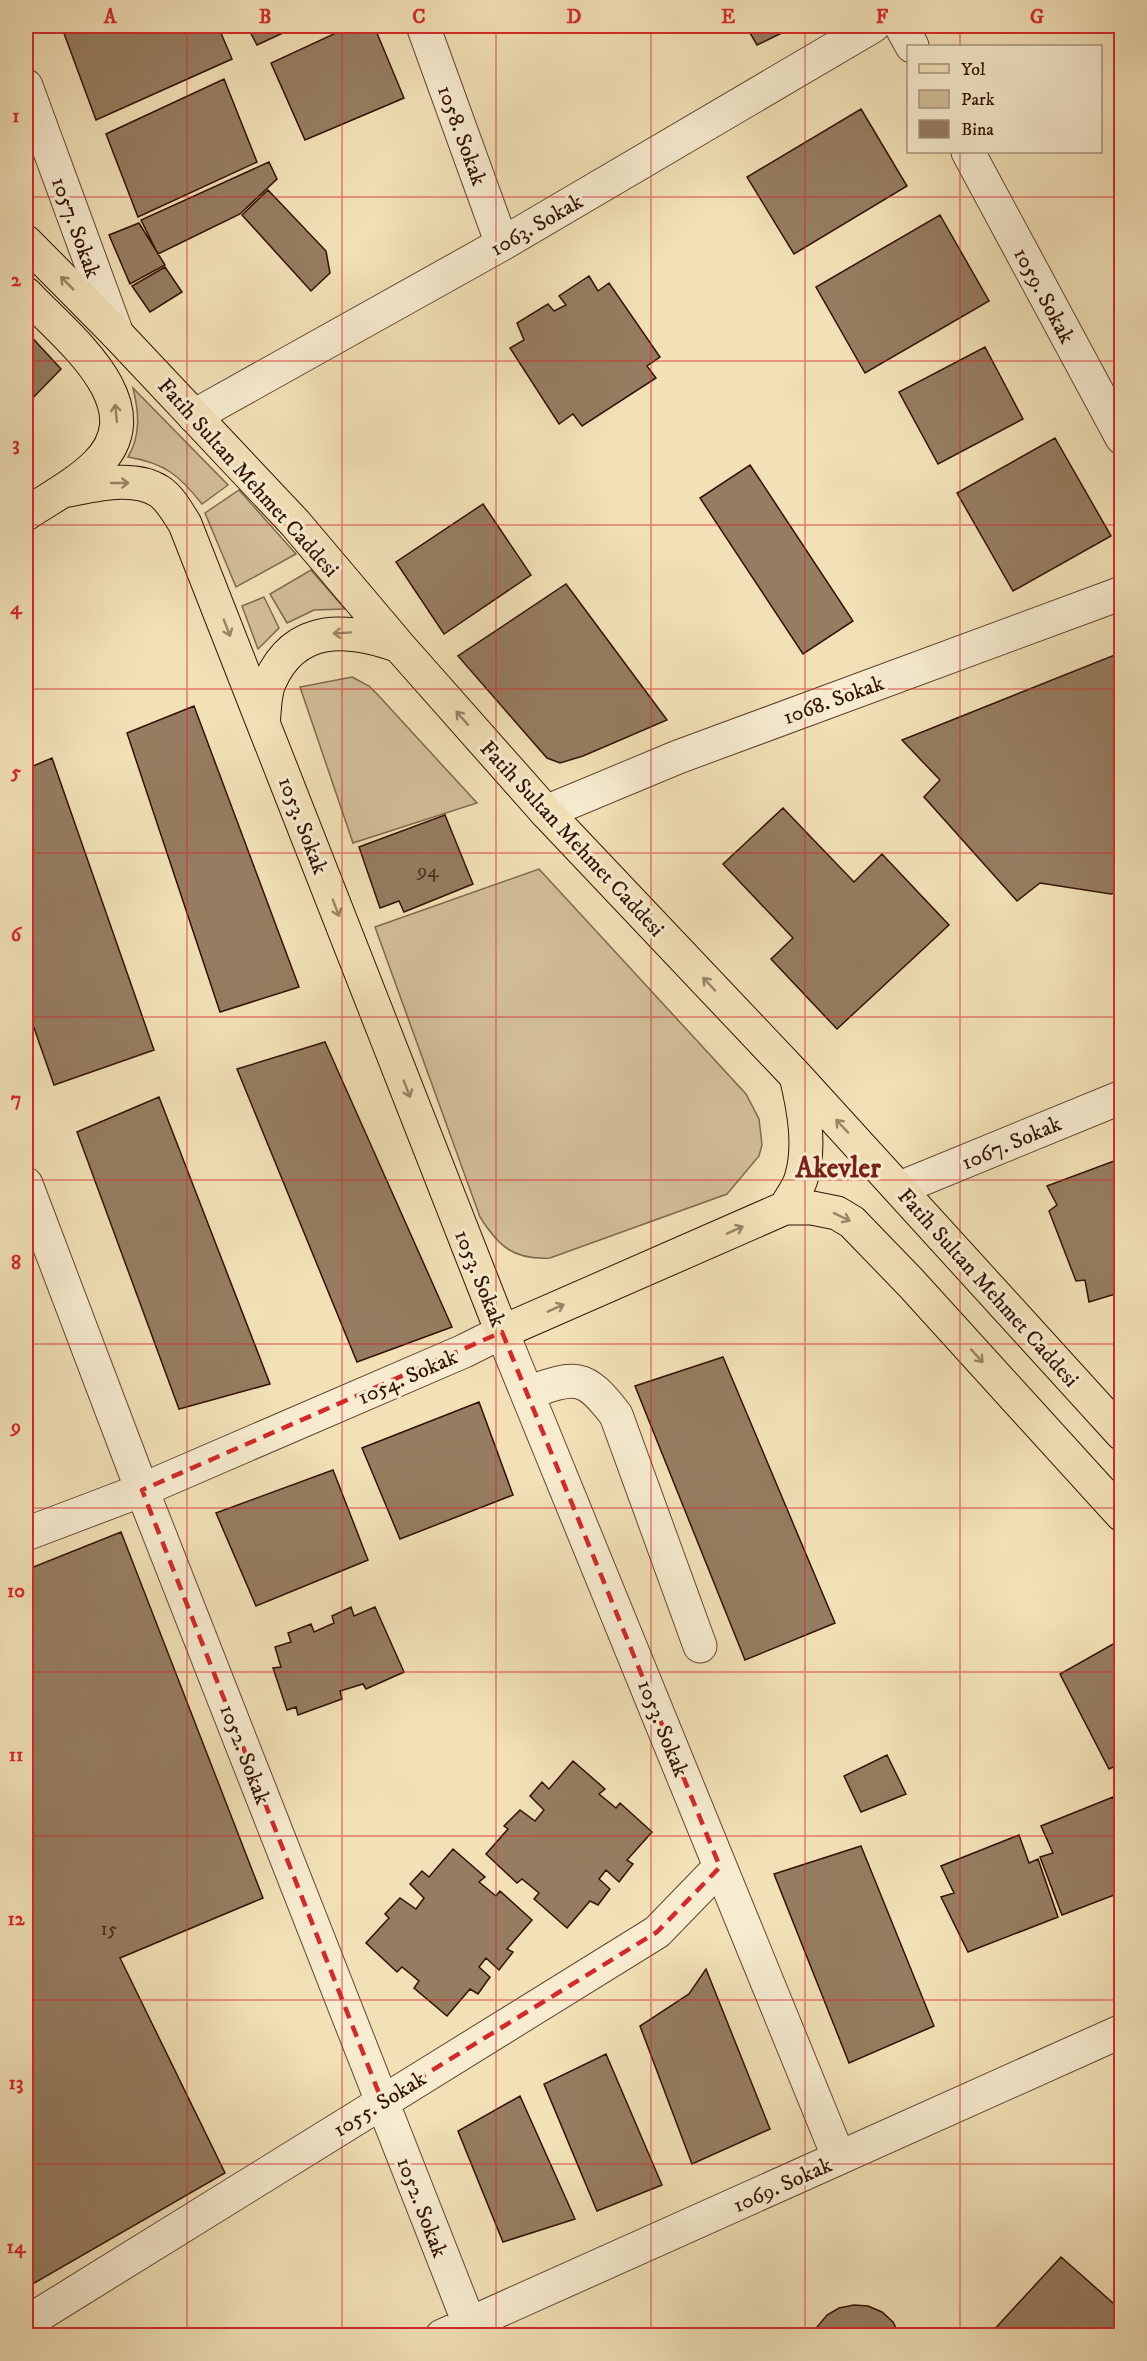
<svg xmlns="http://www.w3.org/2000/svg" width="1147" height="2361" viewBox="0 0 1147 2361" font-family="'IM FELL DW Pica',serif">
	<style>
		.green { fill: #d2be99; stroke: #82684e; stroke-width: 1.5 }
		.building { fill: #967d61; stroke: #331104; stroke-width: 1.5 }
		.lines { fill: none; stroke-linecap: round; stroke-linejoin: round }
		.minor-casing { stroke: #634531; stroke-width: 35 }
		.major-casing { stroke: #331104; stroke-width: 35 }
		.minor { stroke: #f7ecd0; stroke-width: 33 }
		.major { stroke: #f2e1b7; stroke-width: 33 }
		.oneway { stroke: #9c8366 }
		.marked { fill: none; stroke: #d62828; stroke-width: 4.5; stroke-dasharray: 12 8; stroke-linejoin: round }
		.grid { fill: none; stroke: #d62828; stroke-width: 1.5; stroke-opacity: 0.55 }
		.labels { text-anchor: middle; stroke-width: 6; stroke-linejoin: round; paint-order: stroke }
		.number-label { font-size: 20px; fill: #4c2c1b }
		.street-label { font-size: 22px; fill: #331104; stroke: #f7ecd0 }
		.district-label { font-size: 28px; font-weight: bold; fill: #7a1f14; stroke: #f7ecd0 }
		.neatline { fill: none; stroke: #d62828; stroke-width: 2 }
		.grid-label { font-size: 20px; text-anchor: middle; font-weight: bold; fill: #d62828 }
	</style>
	<rect width="100%" height="100%" fill="#f2e1b7"/>
	<filter id="stains"><feTurbulence type="fractalNoise" baseFrequency=".00333" numOctaves="4"/><feColorMatrix values="0 0 0 0 .2 0 0 0 0 .09 0 0 0 0 .02 0 0 0 .5 -.17"/></filter>
	<radialGradient id="worn" r=".72"><stop offset=".6" stop-color="#630" stop-opacity="0"/><stop offset="1" stop-color="#630" stop-opacity=".3"/></radialGradient>
	<path class="green" d="M133 388 228 485 202 504C180 476 165 463 128 457 141 435 139 412 133 388Z
		M239 490 296 554 236 587 205 513Z
		M311 570 345 609 314 610 287 623 270 594Z
		M264 597 279 628 258 649 242 606Z
		M352 677 369 686 378 695 477 803 353 843 300 687Z
		M539 869 746 1094 759 1119 762 1145 759 1156 727 1194 550 1258C514 1260 499 1247 480 1217L375 927Z"/>
	<path class="building" d="M68 26H218L232 59 96 120 62 28Z
		M247 26H298L257 45Z
		M351 26H374L404 98 305 140 271 63Z
		M746 26H796L757 45Z
		M224 79 257 162 138 217 106 134Z
		M861 109 907 186 794 254 747 177Z
		M269 162 277 179 240 214 158 254 141 220Z
		M268 190 326 251 330 273 311 291 242 215Z
		M940 215 989 301 865 373 816 287Z
		M139 223 165 265 130 284 109 235Z
		M165 267 182 292 150 312 132 286Z
		M589 276 598 291 609 283 660 357 647 366 656 378 582 426 573 414 559 424 510 348 524 340 517 323 548 304 554 311 566 305 559 296Z
		M26 331 61 369 26 405Z
		M985 347 1023 419 938 464 899 392Z
		M1055 438 1111 536 1013 591 957 493Z
		M750 465 853 621 803 654 700 498Z
		M483 504 531 575 444 634 396 562Z
		M566 584 667 720 583 756 560 763 547 758 458 656Z
		M1122 652V891L1111 894 1040 883 1017 901 924 797 940 780 902 740Z
		M194 706 299 987 220 1012 127 733Z
		M52 758 154 1050 54 1085 26 1005V769Z
		M783 808 854 882 882 854 949 925 837 1029 771 959 793 938 723 864Z
		M445 815 473 884 404 912 399 901 380 908 359 847Z
		M325 1042 452 1327 357 1362 237 1069Z
		M159 1097 270 1384 179 1409 77 1132Z
		M1122 1158V1292L1089 1302 1085 1280 1076 1281 1049 1211 1057 1205 1047 1186Z
		M723 1357 835 1623 745 1660 635 1386Z
		M479 1402 513 1495 400 1539 362 1448Z
		M333 1470 368 1560 256 1606 216 1513Z
		M121 1532 263 1898 120 1958 225 2173 31 2285 26 2272V1570Z
		M351 1607 354 1616 375 1607 404 1672 366 1689 363 1684 340 1691 342 1699 298 1715 296 1707 287 1710 273 1668 281 1667 275 1647 291 1642 288 1633 311 1624 314 1632 334 1623 332 1616Z
		M1122 1639V1763L1109 1769 1060 1674Z
		M887 1755 906 1794 861 1812 844 1776Z
		M573 1761 605 1789 599 1794 616 1808 620 1803 652 1832 627 1860 633 1864 619 1882 606 1870 599 1879 610 1889 598 1905 590 1901 567 1928 534 1899 539 1893 522 1879 517 1883 486 1854 508 1829 504 1826 520 1810 535 1821 544 1810 530 1796 542 1782 549 1789Z
		M1113 1797 1122 1821V1892L1062 1915 1040 1857 1053 1853 1041 1826Z
		M1019 1835 1029 1863 1038 1859 1058 1917 968 1952 941 1897 954 1893 941 1866Z
		M861 1846 934 2026 849 2063 774 1874Z
		M453 1849 485 1877 479 1882 496 1896 500 1891 532 1920 507 1949 513 1952 499 1970 486 1958 479 1967 490 1977 478 1994 470 1989 447 2016 414 1988 419 1981 402 1967 397 1972 366 1943 389 1918 385 1914 400 1898 416 1909 424 1898 410 1884 422 1871 429 1877Z
		M706 1969 770 2129 692 2164 640 2026 689 1994Z
		M606 2054 662 2185 597 2211 544 2084Z
		M520 2096 575 2219 503 2242 458 2131Z
		M1061 2257 1122 2311V2336H994L991 2333Z
		M854 2305 868 2306 882 2312 893 2322 900 2336H814L817 2327 827 2315 839 2308Z"/>
	<g class="lines">
		<defs>
			<path id="minor" d="M423 26 502 244
				M901 26 912 46
				M26 86 117 334
				M968 152 1122 438
				M194 416 502 244 873 26
				M546 812 678 757 1122 593
				M26 1184 142 1490 469 2323
				M900 1188 1122 1097
				M527 1393C576 1376 584 1373 616 1415L700 1646
				M26 1534 142 1490 464 1351 502 1332 839 2158
				M26 2323 657 1932 720 1867
				M442 2336 1122 2031"/>
			<path id="major" d="M26 242 117 334 295 523 399 646 546 812 796 1076 1122 1434
				M26 294C64 335 157 404 97 464 77 484 50 498 26 514
				M62 491C92 486 132 474 159 491 170 498 178 513 185 524L502 1332 785 1208H812L837 1213 852 1222 911 1283 1122 1515
				M263 723C265 709 264 693 270 681 296 623 348 628 399 646
				M785 1208C790 1199 798 1189 801 1179 811 1147 804 1109 796 1076"/>
		</defs>
		<use href="#minor" class="minor-casing"/>
		<use href="#major" class="major-casing"/>
		<use href="#minor" class="minor"/>
		<use href="#major" class="major"/>
	</g>
	<defs><path id="oneway-shaft" d="M-6 0H5M1.5-3L5.5 0L1.5 3" fill="none" stroke-width="1.6" stroke-linecap="round" stroke-linejoin="round" transform="scale(1.5)"/></defs>
	<g class="oneway">
		<use href="#oneway-shaft" transform="translate(67 283) rotate(-135)"/>
		<use href="#oneway-shaft" transform="translate(116 413) rotate(-96)"/>
		<use href="#oneway-shaft" transform="translate(120 483)"/>
		<use href="#oneway-shaft" transform="translate(227 628) rotate(69)"/>
		<use href="#oneway-shaft" transform="translate(342 633) rotate(176)"/>
		<use href="#oneway-shaft" transform="translate(462 718) rotate(-131)"/>
		<use href="#oneway-shaft" transform="translate(336 908) rotate(69)"/>
		<use href="#oneway-shaft" transform="translate(709 984) rotate(-133)"/>
		<use href="#oneway-shaft" transform="translate(407 1089) rotate(69)"/>
		<use href="#oneway-shaft" transform="translate(842 1126) rotate(-133)"/>
		<use href="#oneway-shaft" transform="translate(842 1217) rotate(26)"/>
		<use href="#oneway-shaft" transform="translate(735 1230) rotate(-24)"/>
		<use href="#oneway-shaft" transform="translate(556 1308) rotate(-24)"/>
		<use href="#oneway-shaft" transform="translate(977 1356) rotate(48)"/>
	</g>
	<path class="marked" d="M502 1332 720 1867 657 1932 382 2101 142 1490Z"/>
	<path class="grid" d="M187 26V2336M342 26V2336M496 26V2336M651 26V2336M805 26V2336M960 26V46M960 152V2336M26 197H1122M26 361H1122M26 525H1122M26 689H1122M26 853H1122M26 1017H1122M26 1180H1122M26 1344H1122M26 1508H1122M26 1672H1122M26 1836H1122M26 2000H1122M26 2164H1122"/>
	<g class="labels">
		<g class="number-label">
			<text x="428" y="877">94</text>
			<text x="109" y="1935">15</text>
		</g>
		<g class="street-label">
			<text transform="translate(463 135) rotate(70)" y="8">1058. Sokak</text>
			<text transform="translate(536 224) rotate(-30)" y="8">1063. Sokak</text>
			<text transform="translate(77 227) rotate(70)" y="8">1057. Sokak</text>
			<text transform="translate(1045 295) rotate(62)" y="8">1059. Sokak</text>
			<text transform="translate(249 477) rotate(48)" y="8">Fatih Sultan Mehmet Caddesi</text>
			<text transform="translate(833 699) rotate(-20)" y="8">1068. Sokak</text>
			<text transform="translate(304 825) rotate(69)" y="8">1053. Sokak</text>
			<text transform="translate(573 838) rotate(47)" y="8">Fatih Sultan Mehmet Caddesi</text>
			<text transform="translate(1011 1142) rotate(-23)" y="8">1067. Sokak</text>
			<text transform="translate(481 1278) rotate(68)" y="8">1053. Sokak</text>
			<text transform="translate(989 1287) rotate(48)" y="8">Fatih Sultan Mehmet Caddesi</text>
			<text transform="translate(407 1376) rotate(-24)" y="8">1054. Sokak</text>
			<text transform="translate(664 1728) rotate(68)" y="8">1053. Sokak</text>
			<text transform="translate(246 1754) rotate(69)" y="8">1052. Sokak</text>
			<text transform="translate(379 2103) rotate(-32)" y="8">1055. Sokak</text>
			<text transform="translate(782 2184) rotate(-24)" y="8">1069. Sokak</text>
			<text transform="translate(423 2207) rotate(69)" y="8">1052. Sokak</text>
		</g>
		<g class="district-label">
			<text x="838" y="1177">Akevler</text>
		</g>
	</g>
	<rect width="1147" height="2361" fill="none" stroke="#f2e1b7" stroke-width="66"/>
	<rect x="907" y="45" width="195" height="108" fill="#f7ecd0" stroke="#a9947e" stroke-width="1.5"/>
	<rect x="919" y="64" width="30" height="9" fill="#f2e1b7" stroke="#a9947e" stroke-width="1.5"/>
	<text x="961" y="75" font-size="18" fill="#331104">Yol</text>
	<rect x="919" y="90" width="30" height="18" fill="#d2be99" stroke="#a9947e" stroke-width="1.5"/>
	<text x="961" y="105" font-size="18" fill="#331104">Park</text>
	<rect x="919" y="120" width="30" height="18" fill="#967d61" stroke="#a9947e" stroke-width="1.5"/>
	<text x="961" y="135" font-size="18" fill="#331104">Bina</text>
	<rect x="33" y="33" width="1081" height="2295" class="neatline"/>
	<g class="grid-label">
		<text x="110" y="23">A</text>
		<text x="265" y="23">B</text>
		<text x="419" y="23">C</text>
		<text x="574" y="23">D</text>
		<text x="728" y="23">E</text>
		<text x="882" y="23">F</text>
		<text x="1037" y="23">G</text>
		<text x="16" y="122">1</text>
		<text x="16" y="286">2</text>
		<text x="16" y="450">3</text>
		<text x="16" y="614">4</text>
		<text x="16" y="778">5</text>
		<text x="16" y="941">6</text>
		<text x="16" y="1105">7</text>
		<text x="16" y="1269">8</text>
		<text x="16" y="1433">9</text>
		<text x="16" y="1597">10</text>
		<text x="16" y="1761">11</text>
		<text x="16" y="1925">12</text>
		<text x="16" y="2089">13</text>
		<text x="16" y="2253">14</text>
	</g>
	<rect width="100%" height="100%" filter="url(#stains)"/>
	<rect width="100%" height="100%" fill="url(#worn)"/>
</svg>
